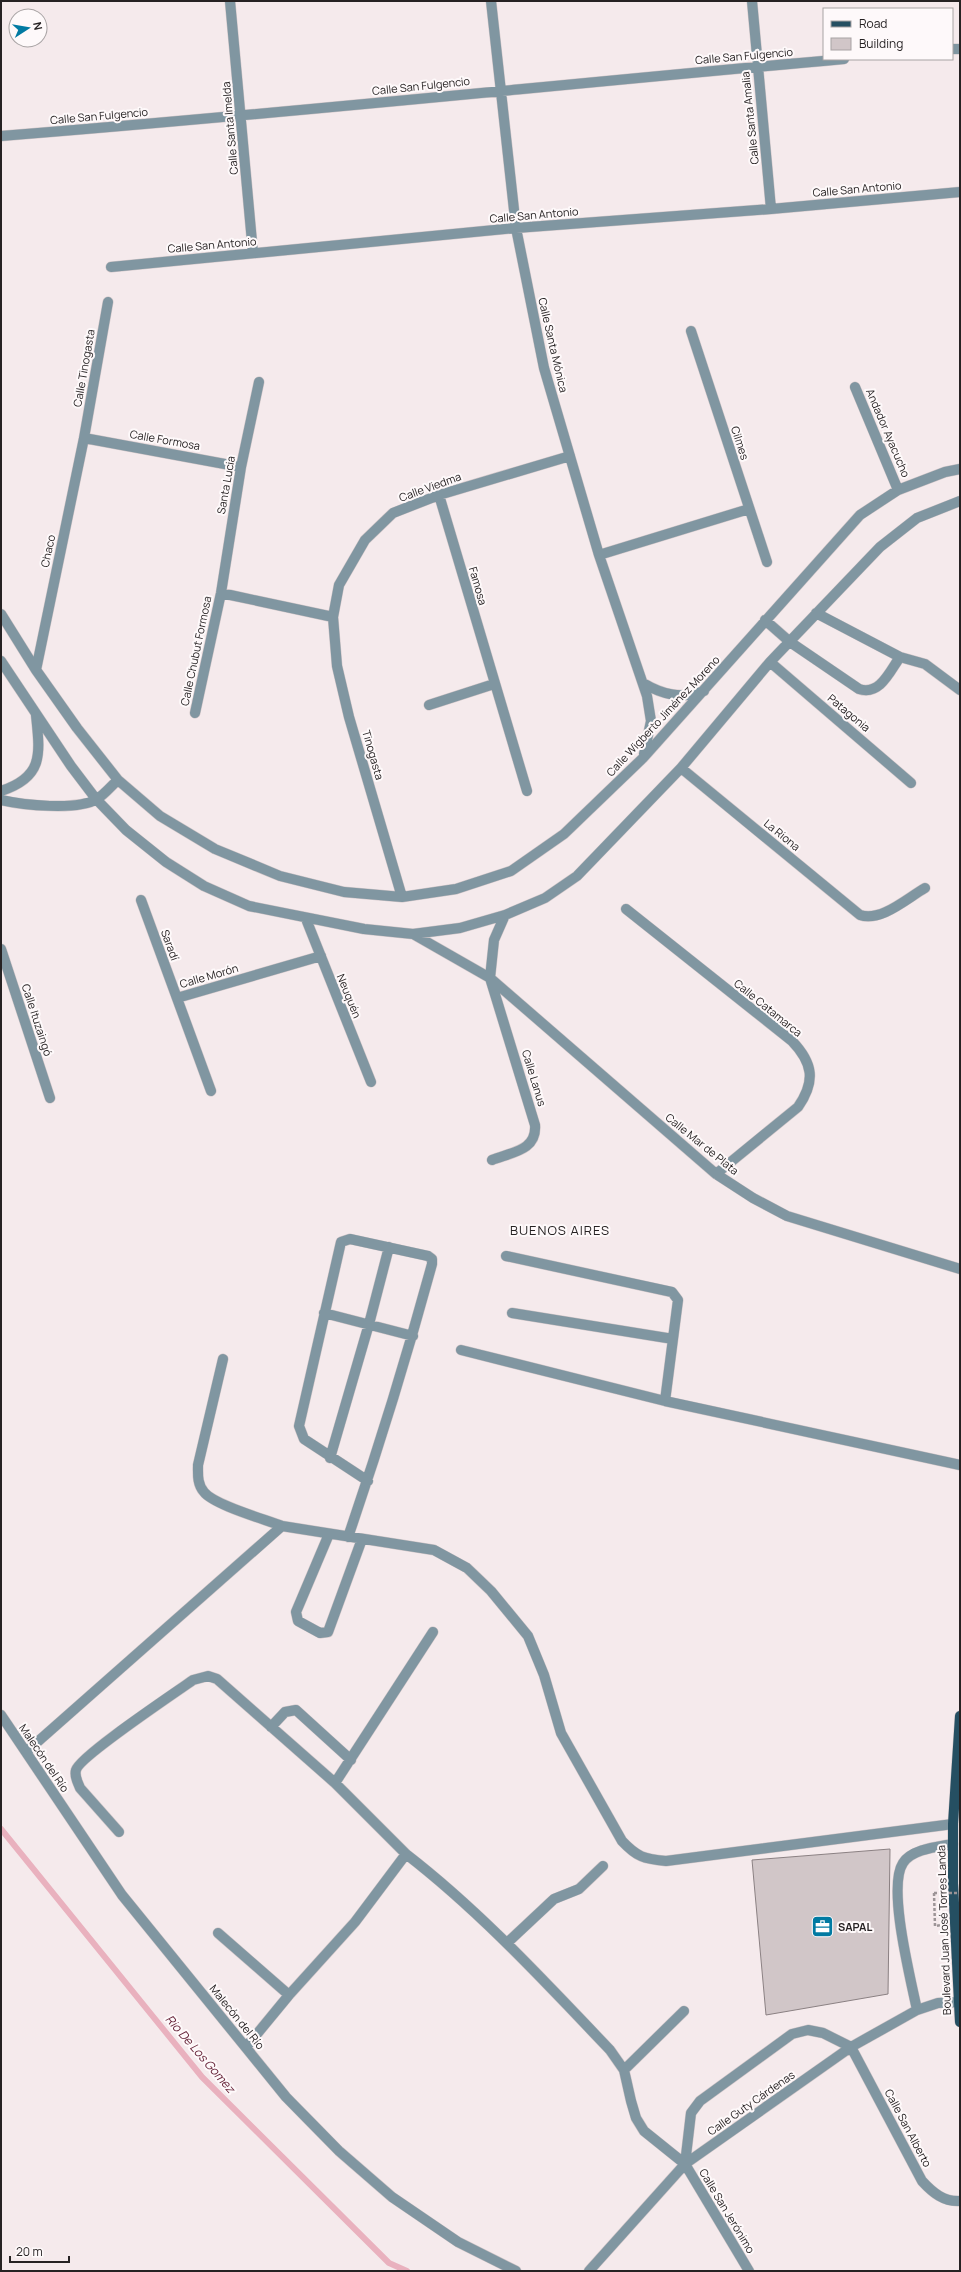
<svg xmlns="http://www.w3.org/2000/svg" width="961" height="2272" viewBox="0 0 961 2272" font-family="Manrope,sans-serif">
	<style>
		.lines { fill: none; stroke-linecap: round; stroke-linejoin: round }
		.stream { stroke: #e9b1be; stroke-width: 6 }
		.building { fill: #d1c6c8; stroke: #8b8183 }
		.minor-casing { stroke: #d0c6c8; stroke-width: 11 }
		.major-casing { stroke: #d0c6c8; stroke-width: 11 }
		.path { stroke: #9c9496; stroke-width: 2.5; stroke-dasharray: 3 2; stroke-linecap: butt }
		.minor { stroke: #8096a1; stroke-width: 10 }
		.major { stroke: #254f62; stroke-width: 10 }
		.path-bridge { stroke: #9c9496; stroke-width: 2.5; stroke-dasharray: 3 2; stroke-linecap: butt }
		.labels { text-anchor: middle; stroke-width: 4; stroke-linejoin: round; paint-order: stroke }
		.street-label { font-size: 11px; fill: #262223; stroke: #fef9fa }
		.poi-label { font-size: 11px; font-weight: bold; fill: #262223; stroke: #fef9fa; text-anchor: start }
		.water-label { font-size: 12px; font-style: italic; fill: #662439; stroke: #fef9fa }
		.quarter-label { font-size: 13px; letter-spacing: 1px; fill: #262223; stroke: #fef9fa }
	</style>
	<rect width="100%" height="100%" fill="#f5eaec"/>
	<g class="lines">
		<path class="stream" d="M1 1829 202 2077 389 2263 407 2271"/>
	</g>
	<path class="building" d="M890 1849 888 1994 766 2015 752 1860Z"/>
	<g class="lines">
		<defs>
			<path id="minor" d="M230 1 253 253
				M491 1 516 228 544 368 599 555 647 696 651 721 644 754
				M752 1 771 209
				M952 49H960
				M1 136C282 114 563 84 844 59
				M111 267 516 228 771 209 960 192
				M691 331 767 562
				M855 387 898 490
				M84 438 241 467
				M439 495 527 791
				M599 555 749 509
				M221 593 333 617
				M1 614 36 670 77 728 118 780 160 816 215 849 280 876 344 892 402 897 456 889 511 871 564 834 643 758 860 515 898 490 945 472 960 469
				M765 620 790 642 859 689C880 696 890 671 900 657L816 613
				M900 657 925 664 960 690
				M1 661 71 766 96 799 126 830 166 862 204 886 249 906 364 929 413 934 460 928 505 915 545 898 577 876 681 768 770 662 880 547 917 518 960 501
				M770 662 911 783
				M36 670 84 438 108 302
				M643 683C663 695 681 699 704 691
				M429 705 494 684
				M195 713 221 593 241 467 259 382
				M681 768 860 915C881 922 906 899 925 888
				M1 791C44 777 40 754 36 715
				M1 800C23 805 77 811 97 799 105 794 111 786 118 780
				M402 897 349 717 337 666 333 617 339 585 365 540 393 513 439 495 570 456
				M141 900 211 1091
				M626 909 792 1041C813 1063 816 1081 798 1107L716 1174
				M306 919 371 1082
				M413 934 490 978 716 1174 753 1198 787 1216 960 1269
				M1 949 50 1098
				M177 998 321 956
				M492 1160C513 1152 537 1150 535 1125L490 978 494 940 505 915
				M506 1256 672 1292 678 1300 665 1401
				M324 1313 413 1336
				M512 1313 673 1339
				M461 1350 665 1401 960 1465
				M223 1359 198 1465C198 1474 197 1484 204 1492 214 1505 264 1519 282 1526
				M330 1458 369 1324 389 1247
				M329 1534 296 1612 298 1621 320 1633 328 1632 362 1539
				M348 1537C379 1447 407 1356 432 1264V1259L428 1256 350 1239 341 1242 299 1426 304 1439 368 1481
				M1 1715 122 1895 286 2097 339 2151 392 2197 458 2242 516 2271
				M271 1727 285 1712 296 1710 351 1760
				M26 1752 282 1526 434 1550 467 1568 491 1591 528 1636 544 1675 561 1733 622 1841C637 1857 644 1859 666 1861L953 1824
				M335 1783 406 1854
				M119 1832 80 1788C78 1782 74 1777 76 1770 80 1756 175 1693 193 1680L208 1676 217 1679 335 1783 433 1632
				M218 1933 289 1995
				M507 1943 554 1899 579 1889 603 1866
				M917 2010C911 1980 887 1887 903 1863 912 1849 937 1847 953 1844
				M247 2046 289 1995 355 1922 406 1854C481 1912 545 1982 610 2050L624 2070 631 2101 636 2118 644 2131 685 2164 749 2271
				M624 2070 684 2011
				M685 2164 691 2113 700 2101 792 2034 808 2030 823 2033 851 2047 922 2181C933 2193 944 2202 960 2201
				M589 2271 685 2164 851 2047 917 2010 938 2003 959 2002"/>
			<path id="major" d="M960 1716 953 1824V1883L960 2022"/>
		</defs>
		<use href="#minor" class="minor-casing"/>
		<use href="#major" class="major-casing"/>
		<path class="path" d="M934 1893 935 1926 941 1925"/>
		<use href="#minor" class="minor"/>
		<use href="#major" class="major"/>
		<path class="path-bridge" d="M934 1893H960"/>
	</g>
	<defs>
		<symbol id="office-square" viewBox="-11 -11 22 22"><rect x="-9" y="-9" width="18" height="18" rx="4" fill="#017aa2" stroke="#fef9fa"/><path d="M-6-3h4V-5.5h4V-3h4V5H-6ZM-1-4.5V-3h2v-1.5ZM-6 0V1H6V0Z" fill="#fff"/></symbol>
	</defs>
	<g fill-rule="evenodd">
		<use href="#office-square" x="810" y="1914" width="25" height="25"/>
	</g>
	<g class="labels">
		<g class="street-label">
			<text transform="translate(744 56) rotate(-5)" y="4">Calle San Fulgencio</text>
			<text transform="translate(421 86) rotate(-6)" y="4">Calle San Fulgencio</text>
			<text transform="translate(99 116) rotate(-5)" y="4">Calle San Fulgencio</text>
			<text transform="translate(750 118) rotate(-96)" y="4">Calle Santa Amalia</text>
			<text transform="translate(230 128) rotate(-95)" y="4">Calle Santa Imelda</text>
			<text transform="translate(857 189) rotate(-5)" y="4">Calle San Antonio</text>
			<text transform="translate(534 215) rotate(-5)" y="4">Calle San Antonio</text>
			<text transform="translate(212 245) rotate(-5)" y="4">Calle San Antonio</text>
			<text transform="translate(553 345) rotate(77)" y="4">Calle Santa Mónica</text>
			<text transform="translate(84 368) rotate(-80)" y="4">Calle Tinogasta</text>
			<text transform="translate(888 433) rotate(67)" y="4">Andador Ayacucho</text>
			<text transform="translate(165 440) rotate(10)" y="4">Calle Formosa</text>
			<text transform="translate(740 443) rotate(72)" y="4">Cilmes</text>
			<text transform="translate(226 485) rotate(-80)" y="4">Santa Lucia</text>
			<text transform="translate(430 487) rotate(-20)" y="4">Calle Viedma</text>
			<text transform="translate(48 551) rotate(-78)" y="4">Chaco</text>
			<text transform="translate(478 586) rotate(74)" y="4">Famosa</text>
			<text transform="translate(196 651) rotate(-78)" y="4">Calle Chubut Formosa</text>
			<text transform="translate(849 713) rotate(40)" y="4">Patagonia</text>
			<text transform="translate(663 716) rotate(-47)" y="4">Calle Wigberto Jiménez Moreno</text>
			<text transform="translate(373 755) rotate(74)" y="4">Tinogasta</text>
			<text transform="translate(782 835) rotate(39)" y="4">La Riona</text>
			<text transform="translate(170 945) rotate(70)" y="4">Saradí</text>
			<text transform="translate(209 976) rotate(-16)" y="4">Calle Morón</text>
			<text transform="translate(349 996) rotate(68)" y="4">Neuquén</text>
			<text transform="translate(768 1008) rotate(39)" y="4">Calle Catamarca</text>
			<text transform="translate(37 1020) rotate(72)" y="4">Calle Ituzaingó</text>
			<text transform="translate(534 1078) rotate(73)" y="4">Calle Lanus</text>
			<text transform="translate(702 1144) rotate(39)" y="4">Calle Mar de Plata</text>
			<text transform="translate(44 1758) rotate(56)" y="4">Malecón del Río</text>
			<text transform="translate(944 1930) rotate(-92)" y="4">Boulevard Juan José Torres Landa</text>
			<text transform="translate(237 2017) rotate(51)" y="4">Malecón del Río</text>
			<text transform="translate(751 2103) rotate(-35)" y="4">Calle Guty Cárdenas</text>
			<text transform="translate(908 2128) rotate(62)" y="4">Calle San Alberto</text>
			<text transform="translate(727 2211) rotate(59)" y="4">Calle San Jerónimo</text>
		</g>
		<g class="poi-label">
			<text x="838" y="1931">SAPAL</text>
		</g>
		<g class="water-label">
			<text transform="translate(200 2054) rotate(49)" y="4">Rio De Los Gomez</text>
		</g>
		<g class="quarter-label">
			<text x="560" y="1235">BUENOS AIRES</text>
		</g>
	</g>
	<rect width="961" height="2272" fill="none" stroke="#262223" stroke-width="4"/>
	<rect x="823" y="8" width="130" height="52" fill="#fef9fa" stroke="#a8a3a4"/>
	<rect x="831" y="21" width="20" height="6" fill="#254f62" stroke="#a8a3a4"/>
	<text x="859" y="28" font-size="12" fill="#262223">Road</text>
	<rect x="831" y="38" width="20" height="12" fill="#d1c6c8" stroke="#a8a3a4"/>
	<text x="859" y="48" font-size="12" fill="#262223">Building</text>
	<g transform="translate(28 28) rotate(78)"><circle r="19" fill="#fef9fa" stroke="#a8a3a4"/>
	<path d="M0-3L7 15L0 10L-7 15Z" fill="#017aa2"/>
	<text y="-6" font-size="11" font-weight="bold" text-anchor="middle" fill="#262223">N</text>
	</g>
	<path d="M10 2256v6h59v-6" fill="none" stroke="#262223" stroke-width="2"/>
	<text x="16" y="2256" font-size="12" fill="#262223" stroke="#fef9fa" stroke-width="3" paint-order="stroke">20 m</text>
</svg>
